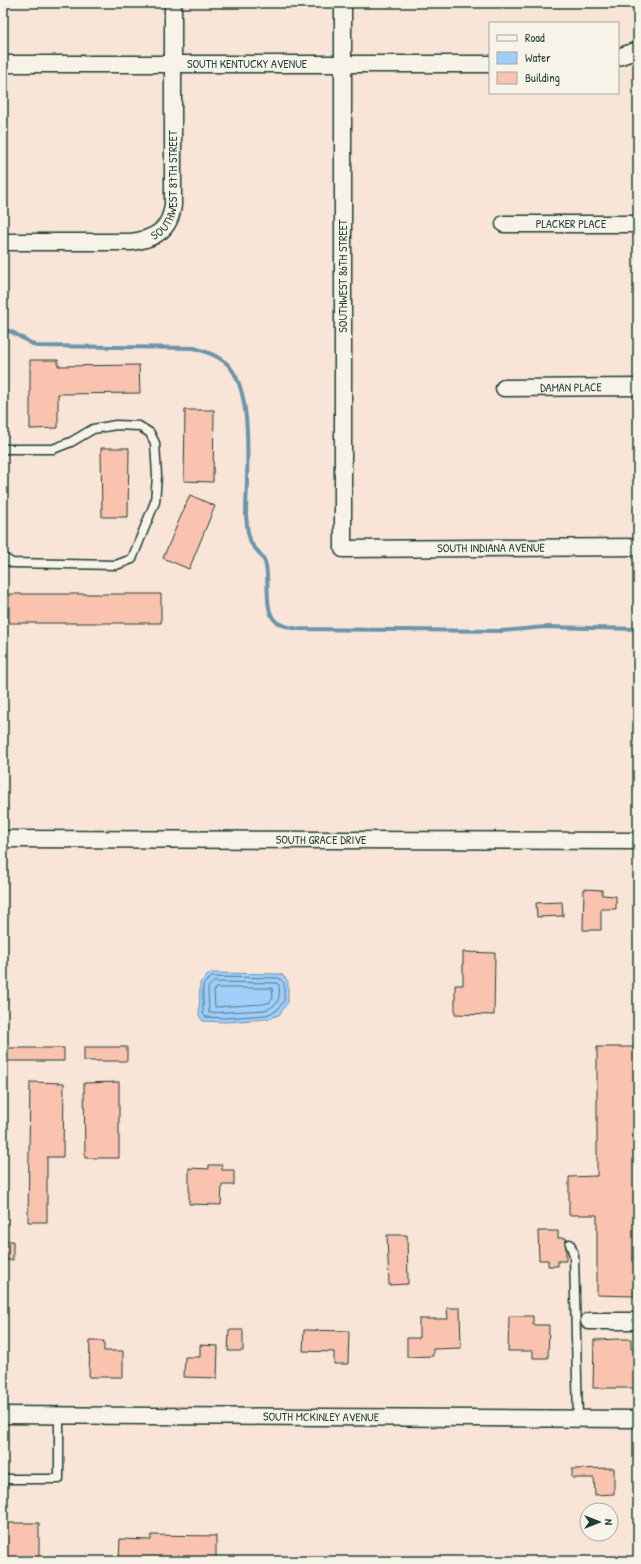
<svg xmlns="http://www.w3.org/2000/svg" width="641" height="1564" viewBox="0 0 641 1564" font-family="'Patrick Hand',sans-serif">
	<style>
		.water { fill: #a0cefb; stroke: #6c94ab }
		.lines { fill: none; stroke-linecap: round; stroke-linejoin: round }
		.shore { stroke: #537784; stroke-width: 1 }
		.stream { stroke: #6c94ab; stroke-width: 4 }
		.building { fill: #fac3af; stroke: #1f3d34 }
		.service-casing { stroke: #1f3d34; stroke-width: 11 }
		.minor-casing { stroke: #1f3d34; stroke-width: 19 }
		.service { stroke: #f7f3e8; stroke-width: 8 }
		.minor { stroke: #f7f3e8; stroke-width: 16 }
		.labels { text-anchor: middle; stroke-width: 3; stroke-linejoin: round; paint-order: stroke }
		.street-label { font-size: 12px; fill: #1f3d34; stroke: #f7f3e8 }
	</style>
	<rect width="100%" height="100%" fill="#f8e5d7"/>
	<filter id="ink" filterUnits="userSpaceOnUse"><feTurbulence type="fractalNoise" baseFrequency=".025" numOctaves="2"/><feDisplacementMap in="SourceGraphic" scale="8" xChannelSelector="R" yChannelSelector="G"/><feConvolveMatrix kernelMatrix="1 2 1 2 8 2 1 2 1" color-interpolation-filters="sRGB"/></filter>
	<g filter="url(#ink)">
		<path class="water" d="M210 973 281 974 288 981V1002L279 1015 267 1019 226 1022 203 1021 199 1016 200 983Z"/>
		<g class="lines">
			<path class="shore" d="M212 977 279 978 284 983V1001L276 1011 266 1015 225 1018 206 1017 203 1014V985Z
				M214 982 277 983 279 985C280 999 279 1005 265 1010L209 1013 208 988Z
				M216 988H272L273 998 270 1002 264 1004 215 1007 214 992Z"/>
			<path class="stream" d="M3 329 12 332 36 346 194 348C205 351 216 355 225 362 256 387 246 477 246 515 247 524 247 534 251 543 256 551 265 556 266 566 269 580 265 607 273 618 278 626 290 627 298 629L502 631 545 627 638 629"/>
		</g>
		<path class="building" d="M30 360H58V366L139 365 140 393 58 394V428L30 429Z
			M185 410H214L213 482 184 481Z
			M101 448H129L128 517H102Z
			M190 495 215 506 189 569 163 558Z
			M9 594H161V623H9Z
			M584 889 602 890V895L616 896V909H601V930H583Z
			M562 902 563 916 537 917 536 903Z
			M463 952 495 953 494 1015 455 1014V985H463Z
			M84 1047H127V1061H84Z
			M597 1047H638V1290H634V1296L597 1295V1215H569V1177L597 1176Z
			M3 1048H64V1061H3Z
			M30 1082 64 1083 63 1157H47V1222H28Z
			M119 1082V1158H85L84 1083Z
			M209 1165H222V1170H234V1185H222L221 1205 189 1204V1168L209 1169Z
			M538 1231H558V1238H566V1261H558V1266H548V1260H539Z
			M387 1235H407L408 1284 389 1285Z
			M3 1241H13V1260H3Z
			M447 1308H460L461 1348 433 1349V1356L407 1357V1338H419V1319H448Z
			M509 1316H533V1325H549L548 1358H533V1351H508Z
			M229 1330H243V1351H228Z
			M304 1330 349 1331 348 1364H334V1352L303 1351Z
			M619 1339H631V1349H638V1388H593L594 1340Z
			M90 1341H104V1351H123V1377H89Z
			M200 1345 218 1346 217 1378 184 1377 185 1357H200Z
			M614 1468V1494L595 1495 594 1478H572V1469Z
			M3 1523H39V1561H3Z
			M151 1535 216 1536V1561H119L120 1539 151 1540Z"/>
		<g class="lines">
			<defs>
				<path id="service" d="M3 449H53L71 442 93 429 116 425 139 426 150 433 155 443 157 476 155 502 132 559 116 565 12 563 3 557
					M570 1244 574 1255 578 1419
					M3 1479H59V1416"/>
				<g id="minor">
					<path id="s1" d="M343 3V549L638 547"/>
					<path d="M618 57 638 50"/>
					<path id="s2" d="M3 64H490"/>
					<path id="s3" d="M504 224H638"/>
					<path id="s4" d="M3 242H131C155 239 170 230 173 205V3"/>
					<path id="s5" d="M504 388 638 387"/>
					<path id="s6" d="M3 839 638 841"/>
					<path d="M589 1321H638"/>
					<path id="s7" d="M3 1415 638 1419"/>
				</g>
			</defs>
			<use href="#service" class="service-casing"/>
			<use href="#minor" class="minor-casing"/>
			<use href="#service" class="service"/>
			<use href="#minor" class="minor"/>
		</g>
	</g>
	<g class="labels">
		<g class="street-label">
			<text dy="4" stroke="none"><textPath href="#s2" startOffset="244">SOUTH KENTUCKY AVENUE</textPath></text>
			<text dy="4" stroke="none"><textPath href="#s4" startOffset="207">SOUTHWEST 87TH STREET</textPath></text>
			<text dy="4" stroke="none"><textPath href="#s3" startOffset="67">PLACKER PLACE</textPath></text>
			<text transform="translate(343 276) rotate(-90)" y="4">SOUTHWEST 86TH STREET</text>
			<text dy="4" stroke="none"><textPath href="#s5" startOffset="67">DAMAN PLACE</textPath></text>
			<text dy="4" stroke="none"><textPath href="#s1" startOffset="694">SOUTH INDIANA AVENUE</textPath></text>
			<text dy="4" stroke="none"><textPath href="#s6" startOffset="318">SOUTH GRACE DRIVE</textPath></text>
			<text dy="4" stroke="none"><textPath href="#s7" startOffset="318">SOUTH MCKINLEY AVENUE</textPath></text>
		</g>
	</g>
	<rect width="641" height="1564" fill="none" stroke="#f7f3e8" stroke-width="16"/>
	<rect x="8" y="8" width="625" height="1548" fill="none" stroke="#1f3d34" stroke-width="1.5" filter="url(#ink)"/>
	<rect x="489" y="22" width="130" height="72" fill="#f7f3e8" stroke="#a1aaa0"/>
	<rect x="497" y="35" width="20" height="6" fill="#f7f3e8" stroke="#a1aaa0"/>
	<text x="525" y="42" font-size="12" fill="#1f3d34">Road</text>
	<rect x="497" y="52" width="20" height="12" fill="#a0cefb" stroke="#a1aaa0"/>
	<text x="525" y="62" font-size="12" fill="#1f3d34">Water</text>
	<rect x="497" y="72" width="20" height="12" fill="#fac3af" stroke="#a1aaa0"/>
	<text x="525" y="82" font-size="12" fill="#1f3d34">Building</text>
	<g transform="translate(599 1522) rotate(90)"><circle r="19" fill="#f7f3e8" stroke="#a1aaa0"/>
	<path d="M0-3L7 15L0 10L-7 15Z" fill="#1f3d34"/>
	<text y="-6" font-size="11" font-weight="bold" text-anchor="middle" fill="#1f3d34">N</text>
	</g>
</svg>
